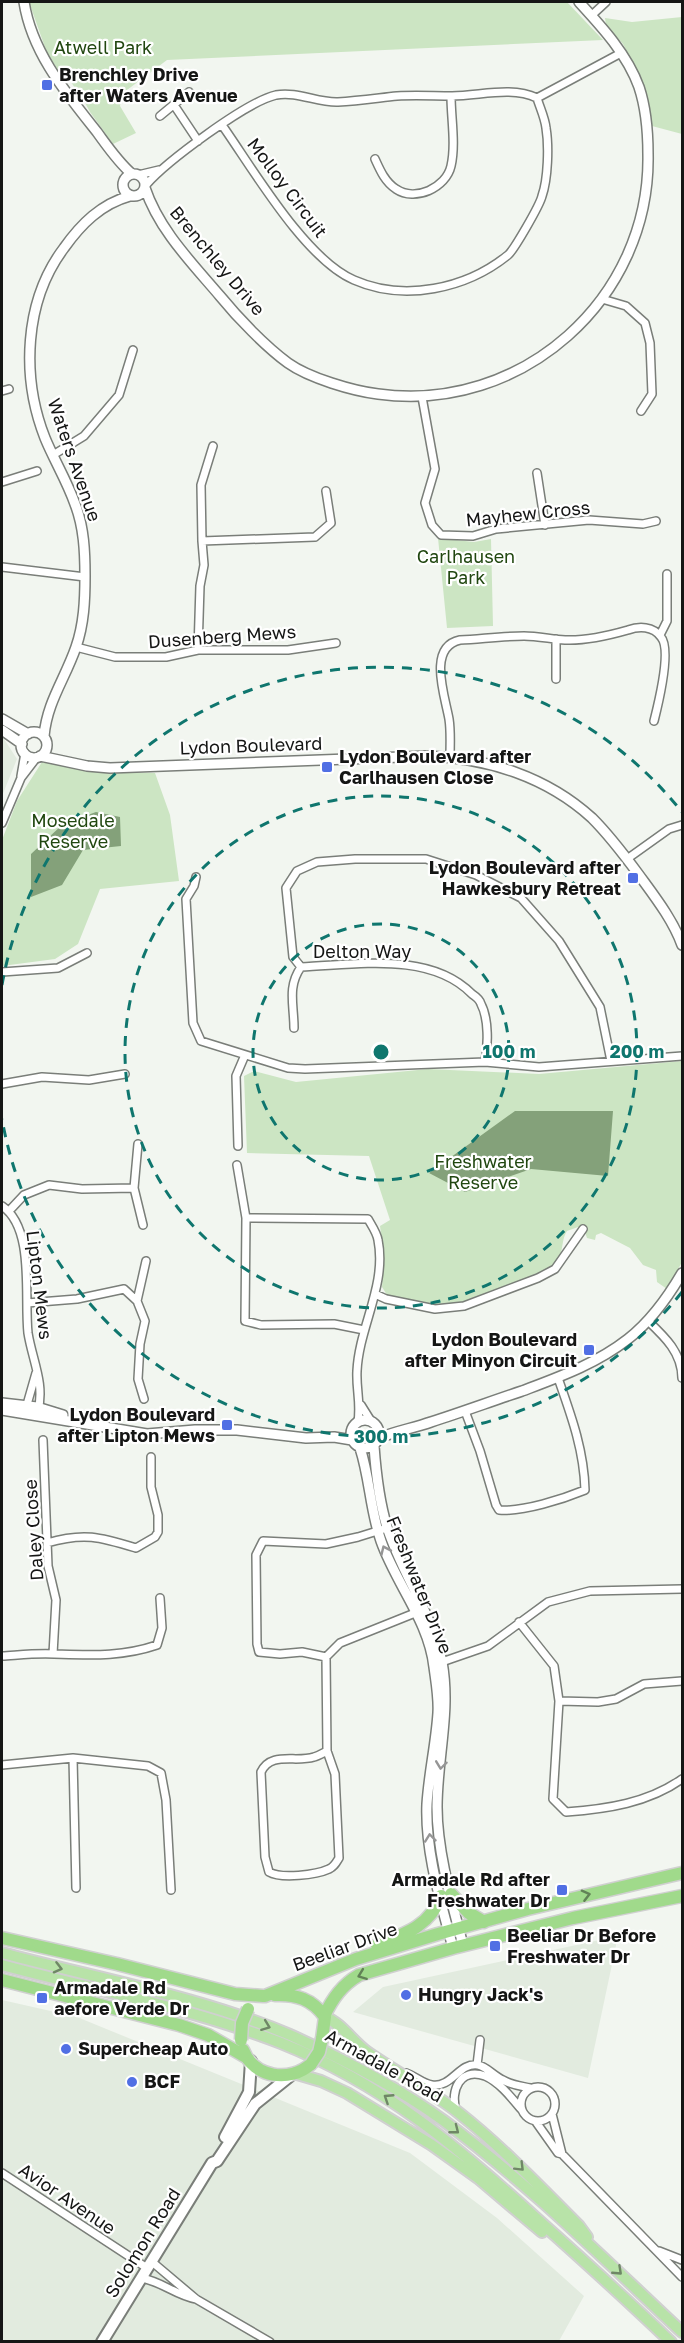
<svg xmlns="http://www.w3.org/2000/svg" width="684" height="2343" viewBox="0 0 684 2343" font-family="'Golos Text',sans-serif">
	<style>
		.built { fill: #e2ebdf }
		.green { fill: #cce5c3 }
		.water { fill: #84a17a }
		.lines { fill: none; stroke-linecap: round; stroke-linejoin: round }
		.minor-casing { stroke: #7a7e79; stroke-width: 10 }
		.tertiary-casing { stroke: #7a7e79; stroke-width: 12 }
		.secondary-casing { stroke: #7a7e79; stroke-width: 14 }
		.primary-casing { stroke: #d0d0d0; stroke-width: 14 }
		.trunk-casing { stroke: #d0d0d0; stroke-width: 15 }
		.minor { stroke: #fff; stroke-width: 7 }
		.tertiary { stroke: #fff; stroke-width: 9 }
		.secondary { stroke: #fff; stroke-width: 10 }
		.primary { stroke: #b8e3a8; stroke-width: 10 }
		.trunk { stroke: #a0da8b; stroke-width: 12 }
		.trunk-bridge-casing { stroke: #d0d0d0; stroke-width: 15; stroke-linecap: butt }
		.trunk-bridge { stroke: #a0da8b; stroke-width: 12 }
		.oneway { stroke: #969696 }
		.oneway2 { stroke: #618256 }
		.oneway3 { stroke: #6f8766 }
		.ring { fill: none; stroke: #0f766e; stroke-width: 3; stroke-dasharray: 10 8 }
		.poi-dot { fill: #516fe4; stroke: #fff; stroke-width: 2 }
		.labels { text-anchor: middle; stroke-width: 4.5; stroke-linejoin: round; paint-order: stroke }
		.park-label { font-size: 18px; fill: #214710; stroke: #fff }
		.poi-label { font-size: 18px; font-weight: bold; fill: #151615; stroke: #fff; text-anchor: start }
		.street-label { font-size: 18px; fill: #151615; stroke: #fff }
		.centre { fill: #0f766e; stroke: #fff; stroke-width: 3 }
		.ring-label { font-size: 18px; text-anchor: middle; font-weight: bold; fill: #0f766e; stroke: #fff; stroke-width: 4.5; stroke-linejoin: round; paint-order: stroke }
	</style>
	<rect width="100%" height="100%" fill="#f2f6f0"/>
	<path class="built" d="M2 736 17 759 2 796Z
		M618 1936 588 2078 353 2012 383 1987Z
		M2 2000 77 2017 410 2153 497 2218 584 2296 559 2341 2 2342Z"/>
	<path class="green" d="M29 2H567L603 40 167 60 123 93 120 106 136 133 113 144 90 112 83 99 68 78 58 70 47 53Z
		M682 17V134L652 126 638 73 623 44 606 25 605 18 632 22Z
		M438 538 474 542 491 539 493 626 447 628Z
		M42 762 95 771 155 773 170 815 179 881 100 889 78 944 55 959 2 966V840L17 801Z
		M682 1061V1262L667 1289 657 1282 656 1270 643 1265 630 1248 601 1233 596 1235 595 1240 587 1238 585 1232 578 1227 567 1231C560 1242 565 1254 554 1264 541 1277 461 1306 442 1306 423 1306 405 1300 387 1295L382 1287 384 1255 380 1226 390 1220 369 1156 247 1153 244 1076 254 1071 296 1082 428 1069 539 1074Z"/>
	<path class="water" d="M96 812 120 817 121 846 83 850 62 885 31 897V854L63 824Z
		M515 1111H613L608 1176 531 1169 465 1192 429 1173Z"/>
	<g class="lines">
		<defs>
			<path id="minor" d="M592 15 606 2
				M537 98 621 53
				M174 105 198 141
				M160 116 189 92
				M375 159C380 170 385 182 396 189 415 202 446 188 451 166 456 144 451 118 451 96
				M138 175 159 170
				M146 185C166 162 246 102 276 95 297 91 318 103 338 102 358 101 378 98 397 96 416 95 434 96 452 96 480 96 511 86 537 98 540 108 545 118 546 128 549 146 548 179 542 196 540 205 514 250 508 255 466 289 404 302 354 280 305 259 253 169 222 125
				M602 299 626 306 645 323 650 343 652 394 641 411
				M2 391 9 389
				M422 397 435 469 425 503 432 525 441 535 473 536 496 529 589 520 643 524 656 521
				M53 455 84 436 119 395 133 350
				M537 473 545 525
				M2 482 37 471
				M202 541 315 537 331 523 326 491
				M2 567 85 577
				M660 635 667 621V574
				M76 647 115 657H166L198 650H288L336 643
				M198 650 200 586 204 565 202 541 201 485 213 446
				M556 679V639
				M450 757C450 744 451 732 449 719 445 696 427 647 460 640 481 639 502 636 524 636 537 636 551 639 565 640 586 641 607 636 628 630 639 626 653 626 661 637 672 650 658 705 654 721
				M21 776 25 753
				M2 823 21 778 37 757
				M627 859 669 829 682 825
				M196 877 194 886 186 899 193 1023 201 1041 288 1068 305 1069 485 1062 539 1067 682 1056
				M2 972 58 968 87 953
				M294 1028C294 1005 287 987 301 967
				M485 1062C488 1046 489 1019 481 1004 480 1000 475 996 472 994 430 951 356 965 301 967L293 957 286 888 297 871 317 862 355 859H426L476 875 521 898 559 941 600 1007 611 1061
				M2 1084 42 1077 89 1080 125 1074
				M138 1144 134 1188 143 1225
				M238 1146 236 1076 245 1055
				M237 1165 246 1218
				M2 1206C35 1228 24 1297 28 1333 32 1359 45 1384 38 1410
				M9 1211 24 1195 49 1185 82 1189 134 1188
				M375 1294 386 1299 435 1309 464 1306 538 1278 555 1269 583 1229
				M137 1301 146 1261
				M27 1303 77 1299 124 1289 137 1301 145 1321 140 1344 138 1379 144 1399
				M648 1321C665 1337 682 1353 682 1378
				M361 1405 371 1421
				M26 1408 36 1373
				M465 1411 480 1451 496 1505 499 1510C523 1512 563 1499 585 1490 584 1450 571 1415 558 1378
				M358 1422C361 1402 356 1390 357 1371 359 1327 387 1285 378 1240 377 1233 372 1226 368 1219L246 1218 245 1321 261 1325 334 1324 364 1330
				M43 1440 48 1566 56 1600 53 1654
				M387 1528 358 1537 326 1544 263 1541 256 1555 257 1644 259 1652 280 1654 302 1652 326 1657 340 1643 420 1611
				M47 1543C84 1532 100 1537 136 1548L155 1537 158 1532V1515L151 1487V1457
				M519 1622 554 1666 559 1701 553 1799 566 1812C607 1809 648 1803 682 1779
				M2 1656C19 1655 37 1653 54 1654 90 1655 122 1657 157 1645L162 1628 160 1598
				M326 1657 327 1751 335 1774 339 1858C336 1863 334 1867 329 1869 316 1875 281 1879 269 1872L265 1857 261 1772C271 1751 295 1763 314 1757 318 1756 323 1753 327 1751
				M439 1663 488 1646 548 1602 590 1591 682 1589
				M559 1701 598 1702 616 1699 644 1684 682 1681
				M73 1758 76 1888
				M2 1765 73 1758 148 1766 161 1773 166 1800 171 1890
				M477 2065 480 2040
				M406 2073C415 2076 423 2084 432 2085 452 2088 459 2062 478 2065 487 2067 494 2076 503 2080 511 2085 521 2086 530 2088
				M521 2104a17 17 0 1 1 34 0a17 17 0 1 1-34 0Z
				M456 2110C450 2091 460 2067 485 2076 499 2082 511 2097 521 2109
				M552 2114 562 2154
				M536 2122 558 2153 562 2154 682 2277
				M2 2173 147 2268
				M659 2251 682 2260
				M151 2261 196 2299 270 2342
				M141 2278C161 2281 177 2296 196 2299"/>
			<path id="tertiary" d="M24 2C32 53 66 93 97 132 108 147 118 162 132 174
				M123 185a11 11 0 1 1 22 0a11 11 0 1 1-22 0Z
				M145 188C159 230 192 263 220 296 238 318 265 346 288 363 309 378 353 391 378 394 521 414 651 299 648 154 648 132 646 108 639 87 627 54 602 27 579 2
				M2 719 28 734
				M2 730 22 744
				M21 745a13 13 0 1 1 26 0a13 13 0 1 1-26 0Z
				M44 736C47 702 65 679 76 647 84 624 85 600 85 576 85 552 84 527 75 504 67 481 54 460 45 438 21 377 24 301 64 248 81 224 101 204 130 196
				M40 756 87 766 110 768 428 756C488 758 547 777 592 818 609 835 625 856 639 875 655 897 673 920 682 945
				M2 1403 37 1407 63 1415
				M2 1410 147 1434 195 1430H237L306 1438 334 1437 352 1440
				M351 1434a14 14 0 1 1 28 0a14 14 0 1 1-28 0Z
				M379 1438C396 1431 414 1428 431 1422 462 1412 492 1401 522 1391 559 1377 596 1364 628 1339 651 1321 668 1297 682 1273
				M374 1446C376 1474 379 1501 387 1527 402 1574 432 1613 442 1662 451 1711 437 1758 437 1807 437 1851 452 1903 463 1945
				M360 1448C370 1478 370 1510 381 1541 396 1584 429 1621 434 1667 436 1682 439 1698 438 1713 436 1744 429 1773 427 1804 425 1852 441 1902 453 1948"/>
			<path id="secondary" d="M225 2137 249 2092 251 2061
				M102 2342 212 2163 217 2161 255 2104 290 2076"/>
			<path id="primary" d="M2 1953C95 1978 201 1997 290 2035 343 2059 397 2087 444 2121 529 2184 605 2260 682 2332
				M2 1965C95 1990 191 2008 281 2043 383 2084 457 2146 537 2219 582 2259 627 2300 671 2342
				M325 2017C341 2023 353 2042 367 2052 397 2073 430 2090 459 2113 502 2147 540 2187 579 2226L587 2237
				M297 2074 321 2081 347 2093 432 2145 478 2178 542 2232"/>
			<path id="trunk" d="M451 1894 469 1913 484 1922
				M2 1938 117 1964 235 1994 263 1996
				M377 1945C405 1934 430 1926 441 1896
				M2 1980 179 2025 208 2035 246 2057
				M275 1995C296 1994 312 1999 325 2017L322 2039
				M265 1996 356 1959 438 1934 528 1909 682 1873
				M324 2016C333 1998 342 1985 359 1975L453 1948 573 1918 682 1896
				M243 2050C254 2078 290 2083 311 2064"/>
		</defs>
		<use href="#minor" class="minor-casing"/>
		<use href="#tertiary" class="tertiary-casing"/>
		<use href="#secondary" class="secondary-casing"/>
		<use href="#primary" class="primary-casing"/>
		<use href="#trunk" class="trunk-casing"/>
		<use href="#minor" class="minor"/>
		<use href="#tertiary" class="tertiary"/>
		<use href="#secondary" class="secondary"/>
		<use href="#primary" class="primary"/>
		<use href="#trunk" class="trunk"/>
		<defs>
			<path id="trunk-bridge" d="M241 2040 242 2023 248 2009
				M311 2064 319 2052 322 2039"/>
		</defs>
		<use href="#trunk-bridge" class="trunk-bridge-casing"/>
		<use href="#trunk-bridge" class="trunk-bridge"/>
	</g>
	<defs><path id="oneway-chevron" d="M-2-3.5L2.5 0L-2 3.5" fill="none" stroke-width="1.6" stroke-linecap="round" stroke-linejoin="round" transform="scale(1.5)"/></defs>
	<g class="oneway">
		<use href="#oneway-chevron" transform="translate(385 1550) rotate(-114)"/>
		<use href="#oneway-chevron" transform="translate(441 1765) rotate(97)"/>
		<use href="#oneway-chevron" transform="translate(430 1838) rotate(-96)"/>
	</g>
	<g class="oneway2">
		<use href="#oneway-chevron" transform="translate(586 1895) rotate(-14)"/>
		<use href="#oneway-chevron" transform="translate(362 1975) rotate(159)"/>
	</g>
	<g class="oneway3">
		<use href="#oneway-chevron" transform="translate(58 1968) rotate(14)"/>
		<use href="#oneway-chevron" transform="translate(266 2026) rotate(21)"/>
		<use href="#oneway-chevron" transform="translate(388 2098) rotate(-147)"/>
		<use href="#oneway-chevron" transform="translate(455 2130) rotate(38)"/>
		<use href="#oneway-chevron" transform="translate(520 2167) rotate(45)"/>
		<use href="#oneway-chevron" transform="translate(618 2271) rotate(43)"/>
	</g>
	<g class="ring">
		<circle cx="381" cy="1052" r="128"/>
		<circle cx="381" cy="1052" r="256"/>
		<path d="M682 1292A385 385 0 0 1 2 1119M2 985A385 385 0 0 1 682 812"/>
	</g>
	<g class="poi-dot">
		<rect x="41" y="79" width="12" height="12" rx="3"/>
		<rect x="321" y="761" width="12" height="12" rx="3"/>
		<rect x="627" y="872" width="12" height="12" rx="3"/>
		<rect x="583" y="1344" width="12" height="12" rx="3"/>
		<rect x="221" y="1419" width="12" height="12" rx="3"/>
		<rect x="556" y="1884" width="12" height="12" rx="3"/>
		<rect x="489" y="1940" width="12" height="12" rx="3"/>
		<circle cx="406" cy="1995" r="6"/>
		<rect x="36" y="1992" width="12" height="12" rx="3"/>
		<circle cx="66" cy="2049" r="6"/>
		<circle cx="132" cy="2082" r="6"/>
	</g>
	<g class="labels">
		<g class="park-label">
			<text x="103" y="54">Atwell Park</text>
			<text x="466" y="563">Carlhausen<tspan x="466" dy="21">Park</tspan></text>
			<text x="73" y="827">Mosedale<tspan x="73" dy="21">Reserve</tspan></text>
			<text x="483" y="1168">Freshwater<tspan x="483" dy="21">Reserve</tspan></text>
		</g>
		<g class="poi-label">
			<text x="59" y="81">Brenchley Drive<tspan x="59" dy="21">after Waters Avenue</tspan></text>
			<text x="339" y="763">Lydon Boulevard after<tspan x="339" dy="21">Carlhausen Close</tspan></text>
			<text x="621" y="874" text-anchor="end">Lydon Boulevard after<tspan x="621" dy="21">Hawkesbury Retreat</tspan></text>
			<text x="577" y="1346" text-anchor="end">Lydon Boulevard<tspan x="577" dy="21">after Minyon Circuit</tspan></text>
			<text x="215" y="1421" text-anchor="end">Lydon Boulevard<tspan x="215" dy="21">after Lipton Mews</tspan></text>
			<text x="550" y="1886" text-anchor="end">Armadale Rd after<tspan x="550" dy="21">Freshwater Dr</tspan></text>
			<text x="507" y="1942">Beeliar Dr Before<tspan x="507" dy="21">Freshwater Dr</tspan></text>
			<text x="54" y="1994">Armadale Rd<tspan x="54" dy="21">aefore Verde Dr</tspan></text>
			<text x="418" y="2001">Hungry Jack's</text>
			<text x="78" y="2055">Supercheap Auto</text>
			<text x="144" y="2088">BCF</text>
		</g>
		<g class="street-label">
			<text transform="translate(287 188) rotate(53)" y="6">Molloy Circuit</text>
			<text transform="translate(217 261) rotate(50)" y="6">Brenchley Drive</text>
			<text transform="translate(74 460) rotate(71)" y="6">Waters Avenue</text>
			<text transform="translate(528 514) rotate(-6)" y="6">Mayhew Cross</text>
			<text transform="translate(222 637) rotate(-4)" y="6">Dusenberg Mews</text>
			<text transform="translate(251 746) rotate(-2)" y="6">Lydon Boulevard</text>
			<text x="362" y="958">Delton Way</text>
			<text transform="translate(39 1285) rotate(83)" y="6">Lipton Mews</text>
			<text transform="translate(34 1530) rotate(-94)" y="6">Daley Close</text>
			<text transform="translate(419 1585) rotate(68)" y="6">Freshwater Drive</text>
			<text transform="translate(345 1947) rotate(-20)" y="6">Beeliar Drive</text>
			<text transform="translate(384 2066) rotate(29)" y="6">Armadale Road</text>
			<text transform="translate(67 2199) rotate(34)" y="6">Avior Avenue</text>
			<text transform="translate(143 2243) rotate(-58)" y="6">Solomon Road</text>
		</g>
	</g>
	<circle cx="381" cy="1052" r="9" class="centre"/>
	<g class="ring-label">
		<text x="509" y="1058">100 m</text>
		<text x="637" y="1058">200 m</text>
		<text x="381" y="1443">300 m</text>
	</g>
	<rect width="684" height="2343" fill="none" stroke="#151615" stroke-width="6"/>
</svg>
